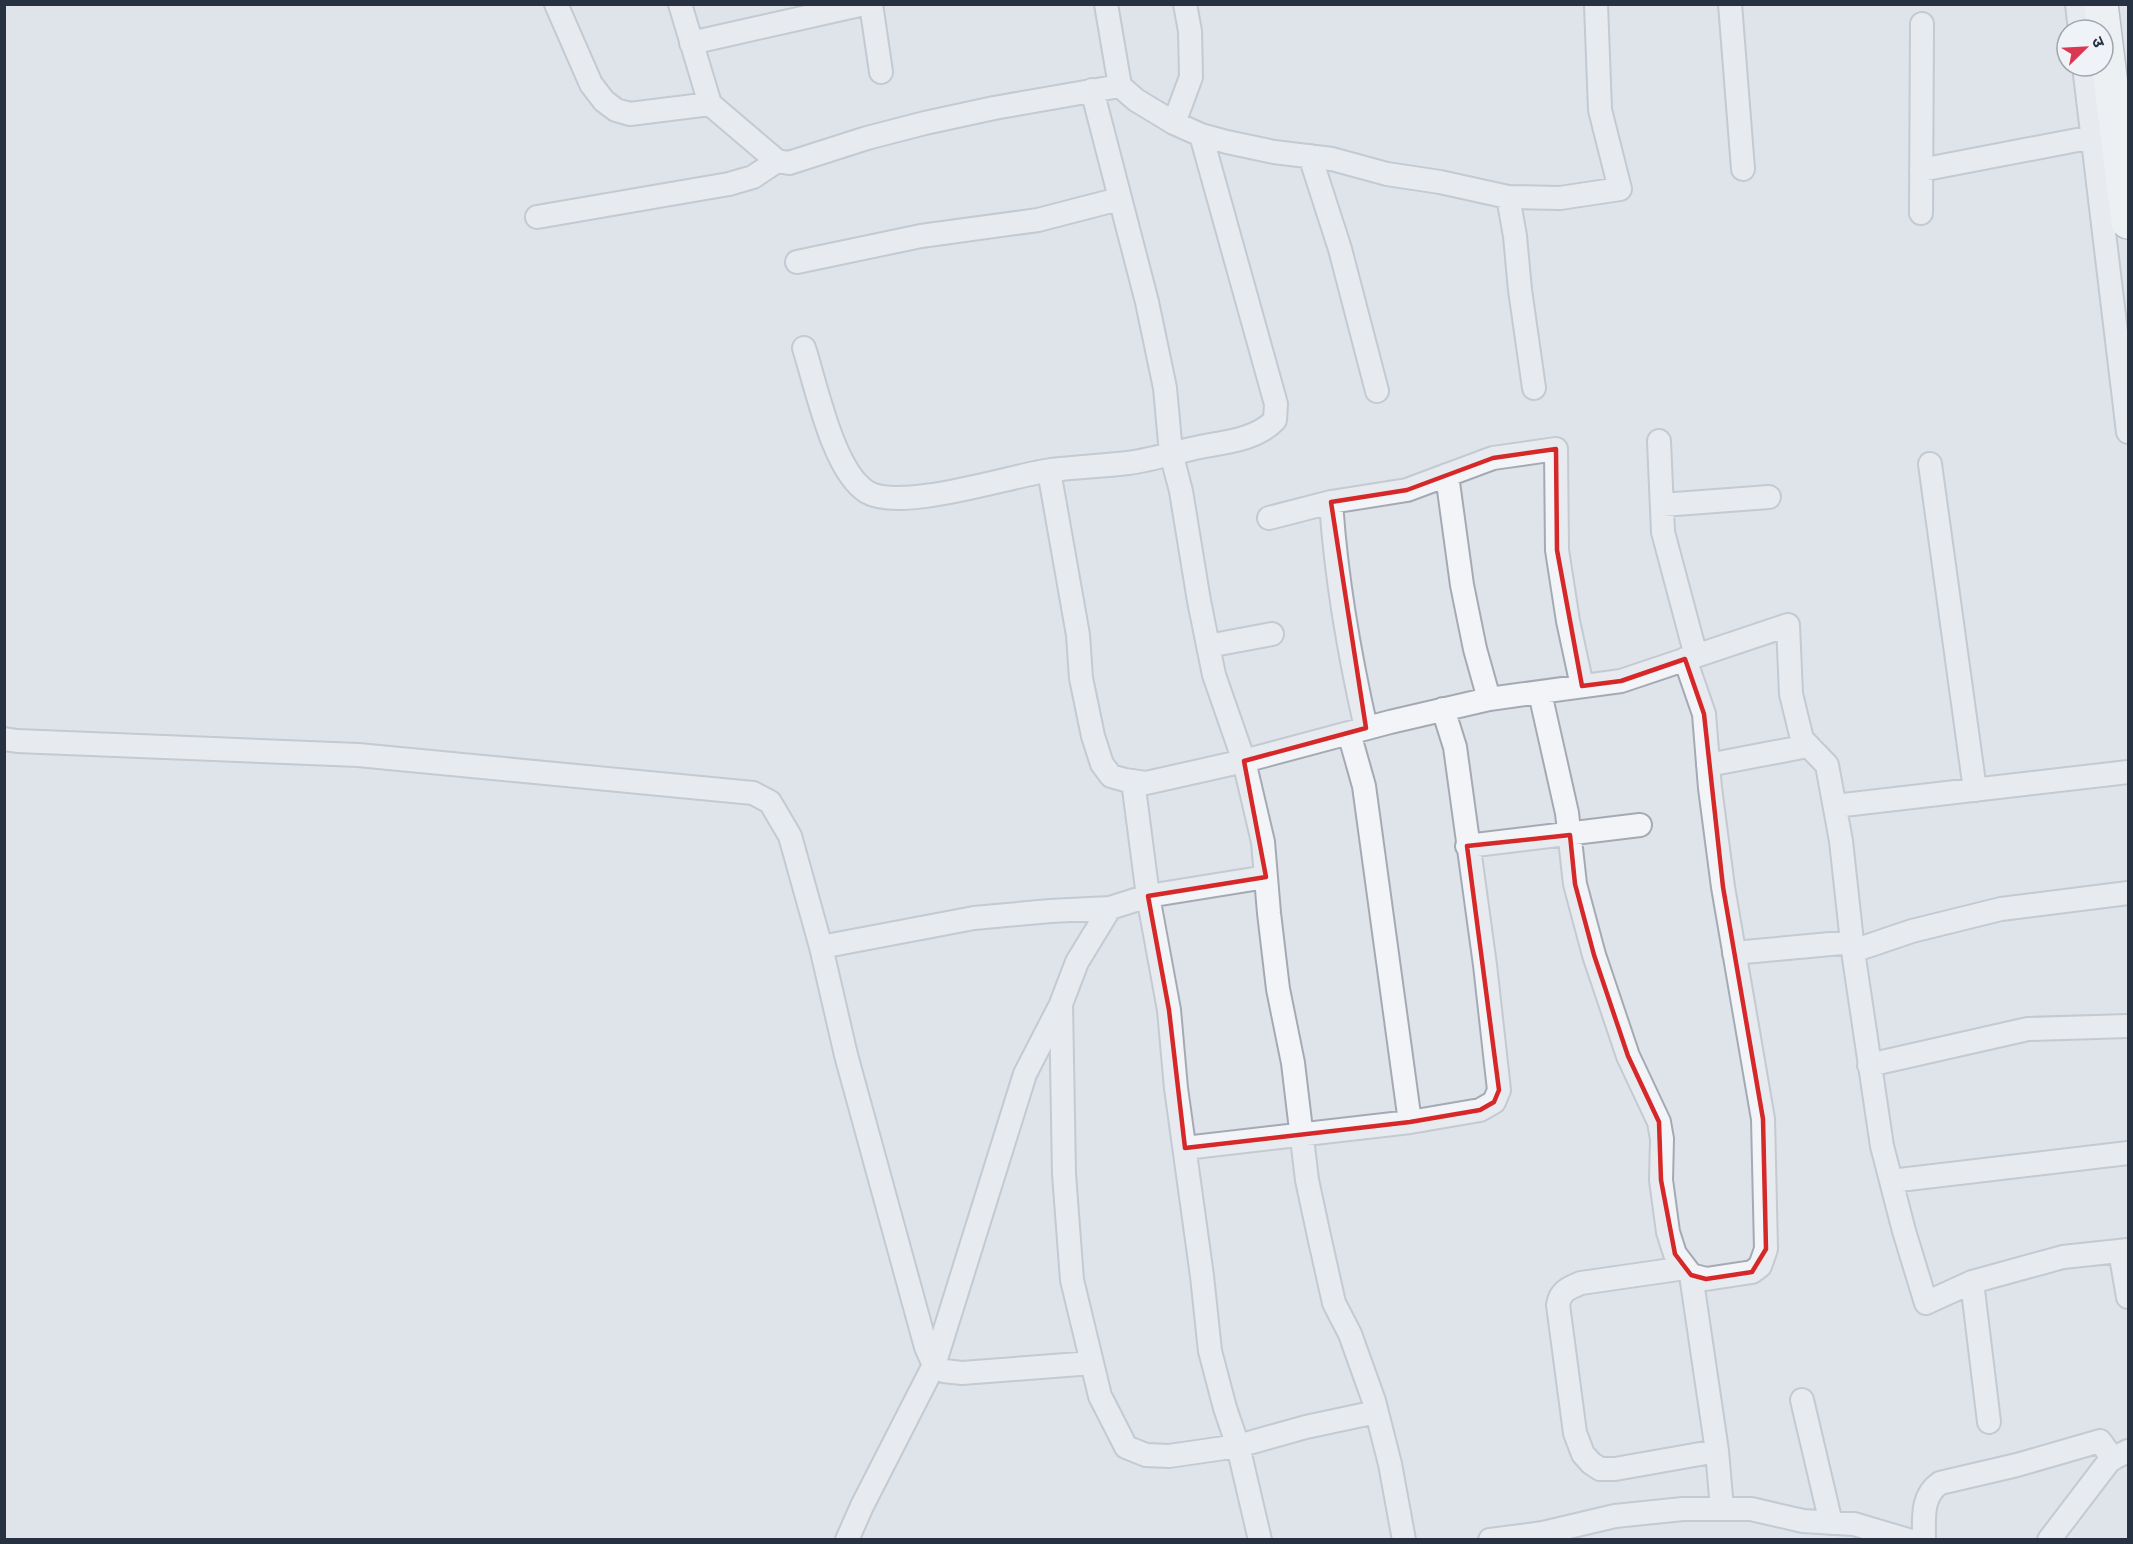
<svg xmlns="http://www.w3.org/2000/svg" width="2133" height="1544" viewBox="0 0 2133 1544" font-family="Figtree,'Noto Sans Devanagari',sans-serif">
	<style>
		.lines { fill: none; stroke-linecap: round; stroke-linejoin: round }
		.minor-casing { stroke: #a4aab4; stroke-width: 26 }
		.highway-casing { stroke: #8590a2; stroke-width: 36 }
		.minor { stroke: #f2f4f8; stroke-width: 22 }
		.highway { stroke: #fff; stroke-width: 33 }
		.marked { fill: none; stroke: #d62828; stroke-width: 4.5; stroke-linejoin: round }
	</style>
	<rect width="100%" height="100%" fill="#dfe3ea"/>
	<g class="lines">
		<defs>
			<path id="minor" d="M556 4 591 84 604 101 616 110 630 114 710 104 777 161 789 163 867 138 925 123 994 108 1120 86 1136 100 1174 123 1201 135 1227 142 1274 152 1332 159 1387 174 1440 182 1508 197 1560 198 1620 189 1600 110 1596 4
				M680 4 710 104
				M871 4 881 72
				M1106 4 1120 86
				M1730 4 1743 169
				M2077 4 2080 30
				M691 43 864 4
				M2084 66 2128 432
				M1092 90 1147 302 1165 388 1171 453 1181 491 1199 601 1214 675 1244 761 1263 842 1269 913 1278 989 1293 1063 1307 1180 1319 1236 1334 1303 1350 1334 1374 1401 1390 1464 1404 1540
				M1174 123 1191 77 1190 31 1185 4
				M1310 156 1340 249 1377 391
				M1921 170 2093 137
				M1508 197 1515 236 1520 290 1534 388
				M1921 213 1922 24
				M537 217 729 184 753 177 777 161
				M797 262 921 236 1038 220 1119 199
				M804 348C816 385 833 471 867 492 902 512 1009 476 1051 470 1077 467 1102 466 1128 463 1152 460 1176 452 1200 447 1225 442 1256 440 1275 420L1276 404 1201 135
				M1659 441 1663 532 1696 656
				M1930 464 1975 790
				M1049 471 1078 635 1081 678 1093 736 1102 764 1111 776 1125 780 1146 783 1244 761 1390 722 1489 699 1621 681 1788 625 1791 694 1802 739 1827 765 1841 841 1853 951 1882 1146 1904 1231 1926 1303 1972 1282 2063 1257 2128 1250
				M1447 475 1462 585 1475 649 1489 699
				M1331 502C1336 578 1349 653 1366 728
				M1662 505 1769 497
				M1269 518 1331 502 1407 490 1493 458 1556 449 1557 550 1568 621 1582 686
				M1208 646 1272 634
				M1540 693 1567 813 1575 884 1594 955 1628 1056 1659 1122 1662 1139 1661 1180 1668 1232 1675 1254 1691 1275 1706 1279 1752 1272 1760 1266 1766 1249 1763 1119 1723 887 1710 788 1704 714 1685 659
				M4 739 17 741 358 755 753 793 770 802 790 836 821 947 846 1055 926 1347 934 1365 944 1371 962 1373 1092 1363
				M1708 765 1808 746
				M1133 781 1148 896 1169 1010 1176 1088 1202 1276 1210 1351 1225 1408 1238 1446 1260 1540
				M1835 806 2128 772
				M1467 846 1640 825
				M1266 877 1148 896 1110 908 1077 962 1061 1004 1064 1174 1072 1280 1100 1396 1126 1447 1146 1455 1169 1456 1238 1446 1306 1427 1376 1412
				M821 947 974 918 1050 911 1110 908
				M1853 951 1912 931 2001 909 2128 893
				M1734 953 1852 942
				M1869 1065 2028 1029 2128 1026
				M1410 1122 1480 1110 1494 1102 1499 1090 1485 965 1455 747 1443 709
				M1185 1148 1410 1122 1364 786 1349 733
				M1891 1181 2128 1153
				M2120 1251 2128 1297
				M1685 1268 1581 1283C1569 1288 1560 1291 1558 1305L1575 1433 1583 1454 1591 1463 1600 1469H1615L1717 1451
				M1691 1275 1717 1451 1722 1509
				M1972 1282 1989 1422
				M1802 1400 1831 1523
				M847 1540 862 1506 934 1365 1025 1074 1059 1008
				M1490 1540 1543 1533 1615 1516 1683 1509H1751L1803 1521 1854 1524 1908 1540
				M1924 1540C1924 1518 1921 1496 1940 1483L2017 1465 2100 1441 2113 1459
				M2049 1540 2110 1460 2128 1451"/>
			<path id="highway" d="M2101 4 2128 222"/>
		</defs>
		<use href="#minor" class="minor-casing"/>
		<use href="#highway" class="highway-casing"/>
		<use href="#minor" class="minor"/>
		<use href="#highway" class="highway"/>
	</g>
	<path d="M0 0H2133V1544H0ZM1556 449 1557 550 1582 686 1621 681 1685 659 1704 714 1723 887 1763 1119 1766 1249 1752 1272 1706 1279 1691 1275 1675 1254 1661 1180 1659 1122 1628 1056 1594 955 1575 884 1570 835 1467 846 1499 1090 1494 1102 1480 1110 1410 1122 1185 1148 1169 1010 1148 896 1266 877 1244 761 1366 728 1331 502 1407 490 1493 458Z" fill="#dfe3ea" fill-opacity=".55" fill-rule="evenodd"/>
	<path class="marked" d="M1556 449 1557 550 1582 686 1621 681 1685 659 1704 714 1723 887 1763 1119 1766 1249 1752 1272 1706 1279 1691 1275 1675 1254 1661 1180 1659 1122 1628 1056 1594 955 1575 884 1570 835 1467 846 1499 1090 1494 1102 1480 1110 1410 1122 1185 1148 1169 1010 1148 896 1266 877 1244 761 1366 728 1331 502 1407 490 1493 458Z"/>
	<rect width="2133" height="1544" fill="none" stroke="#263142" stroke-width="12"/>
	<g transform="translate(2085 48) rotate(66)"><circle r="28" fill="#eff2f7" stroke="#9fa5af" stroke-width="1.5"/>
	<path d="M0-4.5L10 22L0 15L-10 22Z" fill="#db3751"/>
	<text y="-9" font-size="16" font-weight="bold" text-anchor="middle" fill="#263142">उ</text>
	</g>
</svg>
